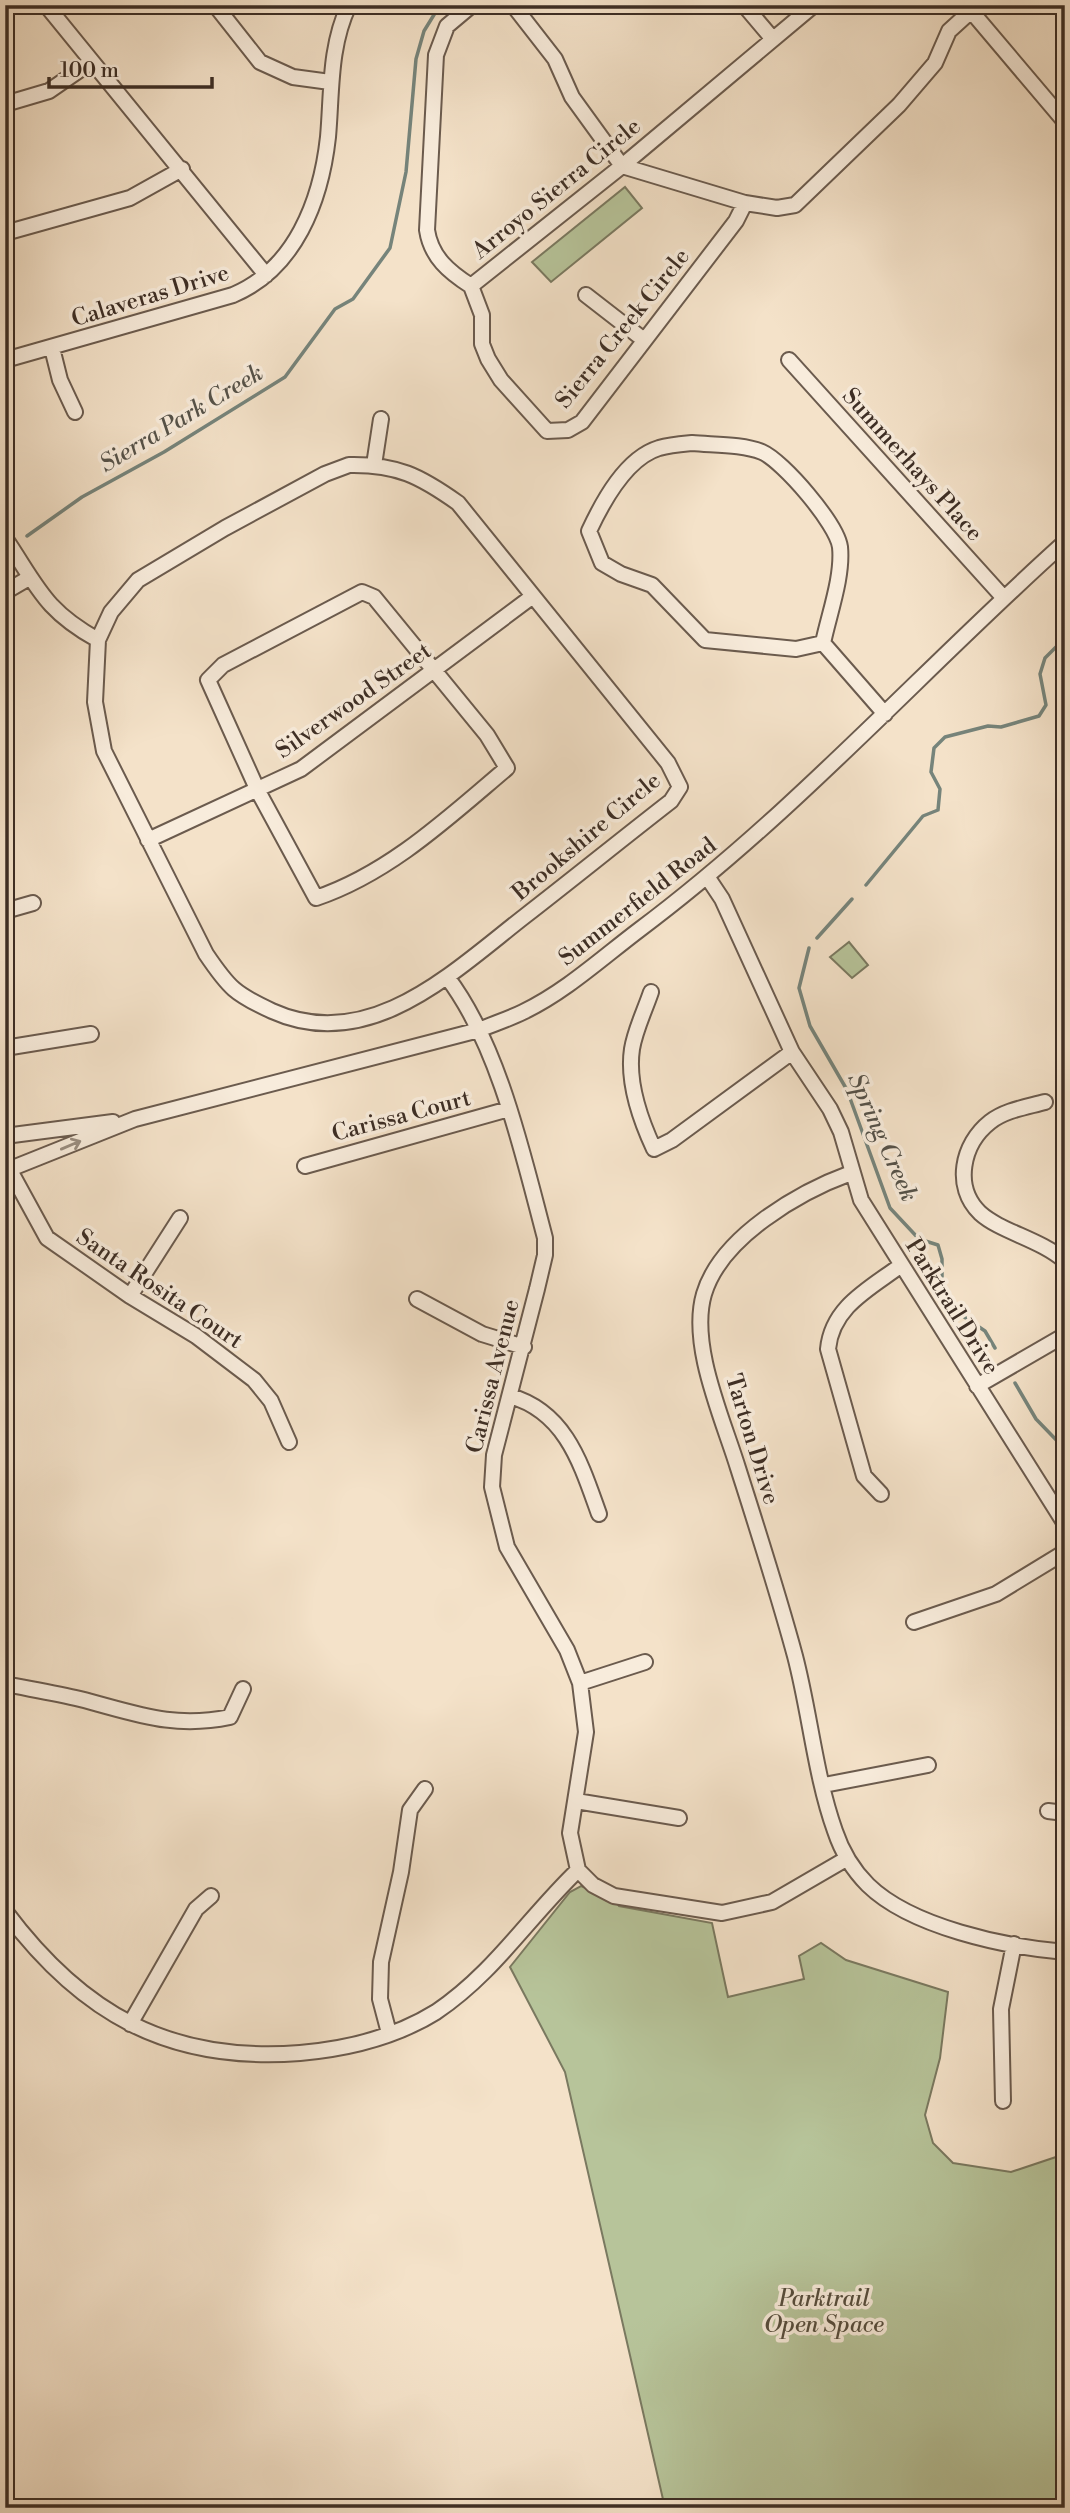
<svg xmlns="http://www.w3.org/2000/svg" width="1070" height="2513" viewBox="0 0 1070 2513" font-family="'Libre Bodoni',serif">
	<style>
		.green { fill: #b7c49a; stroke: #7a7960; stroke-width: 2 }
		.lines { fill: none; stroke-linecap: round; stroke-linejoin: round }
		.stream { stroke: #76847b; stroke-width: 3.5 }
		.minor-casing { stroke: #6b5b4e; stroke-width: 18 }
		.minor { stroke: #f8ecdc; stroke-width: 14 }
		.oneway { stroke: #9a8d80 }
		.labels { text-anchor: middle; stroke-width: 7; stroke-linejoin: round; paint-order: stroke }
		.street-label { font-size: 23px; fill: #3d2e25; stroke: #f8ecdc }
		.park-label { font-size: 23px; font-style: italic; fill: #554c3c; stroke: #f8ecdc }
		.water-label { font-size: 24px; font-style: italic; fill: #555249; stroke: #f8ecdc }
	</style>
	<rect width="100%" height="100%" fill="#f4e2c9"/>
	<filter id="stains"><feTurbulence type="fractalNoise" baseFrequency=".00286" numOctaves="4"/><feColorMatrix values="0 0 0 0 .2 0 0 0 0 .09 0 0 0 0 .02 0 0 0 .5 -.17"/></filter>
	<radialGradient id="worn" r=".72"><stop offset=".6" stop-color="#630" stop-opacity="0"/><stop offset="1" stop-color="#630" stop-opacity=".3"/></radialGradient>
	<path class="green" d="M625 187 642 208 551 282 532 262Z
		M849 942 868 965 852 978 830 957Z
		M581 1886 615 1900 619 1906 712 1923 728 1997 804 1979 799 1956 821 1943 846 1960 948 1992 940 2058 925 2115 933 2143 953 2163 1011 2172 1065 2154V2508H665L565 2072 510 1967 570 1892Z"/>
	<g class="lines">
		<path class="stream" d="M27 536 82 497 164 452 285 377 335 309 353 299 390 248 406 172 416 59 424 31 440 5
			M866 885 923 816 938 810 940 789 931 772 934 748 945 737 988 726 1001 727 1039 716 1046 705 1040 674 1045 658 1060 643 1065 585
			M817 938 852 899
			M809 948 799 988 810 1026 847 1090 890 1208 919 1239 938 1245 942 1259V1287L951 1308 985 1331 995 1348
			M1015 1383 1036 1419 1065 1449"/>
		<defs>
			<path id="minor" d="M46 5 266 275
				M215 5 260 62 293 77 330 82
				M472 5 447 26 436 55 427 230C431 257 449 272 471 286L622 166 814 5
				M513 5 555 59 572 97 622 166 745 203 777 208 795 205 899 105 935 63 949 31 971 11
				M744 5 772 38
				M966 5 1065 122
				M5 104 49 91 91 62
				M5 233 130 198 182 169
				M471 286 482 315V344L488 359 501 380 547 431 568 430 582 422 736 221 745 203
				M586 295 644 340
				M52 348 60 380 75 412
				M5 360 233 295C295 269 321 201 328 137 332 92 329 47 349 5
				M789 360 1003 597
				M692 443C713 445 743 444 762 452 783 461 837 524 840 547 843 577 829 614 823 643L796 649 705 640 652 585 621 574 602 563 589 531C603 501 626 458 659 448 670 445 682 444 692 443Z
				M349 465C397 464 420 476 458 503L668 763 680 787 671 801C622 839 574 878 525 916 453 972 369 1055 272 1011 235 994 229 988 206 954L104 751 95 702 98 640 111 612 138 580 225 528 325 474Z
				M374 465 381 419
				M5 538C38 587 44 610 98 640
				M5 592 29 578
				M362 592 374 597 487 735 507 768C449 817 390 873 316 898L258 791 208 680 223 665Z
				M823 643 885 714
				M148 840 301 769 533 596
				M708 878 722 899 792 1052 830 1109 841 1132 861 1200 1065 1524
				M5 911 33 903
				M447 977C499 1045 523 1155 545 1238V1255L537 1289 494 1455 492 1487 507 1547 567 1650 580 1683 586 1732 570 1833 578 1870 593 1885 614 1896 722 1913 772 1902 846 1859
				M651 992C645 1010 635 1030 632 1049 627 1082 640 1119 654 1149L672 1140 792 1052
				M5 1048 91 1034
				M1045 1102C1027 1107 1005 1110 990 1122 962 1144 953 1187 980 1213 1001 1232 1040 1239 1065 1261
				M5 1136 113 1122
				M6 1163 47 1238 130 1296 196 1336 254 1380 271 1401 289 1442
				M305 1166 509 1109
				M5 1171 135 1119 479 1030C493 1024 509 1019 523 1012 565 992 602 958 639 930 794 814 922 670 1065 542
				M851 1173C799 1192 721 1237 704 1294 689 1345 723 1419 738 1468 758 1531 778 1593 795 1656 810 1713 815 1775 835 1831 842 1852 852 1869 868 1885 911 1927 1005 1947 1065 1952
				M130 1296 180 1218
				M417 1299 482 1334 524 1347
				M977 1386 1065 1335
				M510 1396C566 1412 581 1464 599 1514
				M881 1494 864 1476 828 1349C832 1307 869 1289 900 1266
				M914 1622 996 1594 1065 1552
				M580 1683 645 1662
				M5 1684C30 1689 56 1693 80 1699 135 1713 172 1729 230 1717L243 1689
				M824 1785 928 1765
				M576 1801 679 1818
				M1048 1811 1065 1813
				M5 1911C82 2014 169 2063 300 2053 346 2049 396 2037 436 2012 494 1973 528 1918 578 1870
				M130 2024 196 1909 211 1896
				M389 2033 380 1999 381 1962 401 1872 410 1810 425 1789
				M1003 2101 1001 2009 1014 1944"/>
		</defs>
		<use href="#minor" class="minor-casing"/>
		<use href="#minor" class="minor"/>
	</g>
	<defs><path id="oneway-shaft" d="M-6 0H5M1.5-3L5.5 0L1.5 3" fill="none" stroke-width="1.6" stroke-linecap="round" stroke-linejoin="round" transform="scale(1.75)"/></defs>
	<use class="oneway" href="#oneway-shaft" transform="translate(71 1145) rotate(-23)"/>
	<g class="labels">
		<g class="street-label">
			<text transform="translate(556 188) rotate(-39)" y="8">Arroyo Sierra Circle</text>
			<text transform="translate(150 295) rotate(-17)" y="8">Calaveras Drive</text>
			<text transform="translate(622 328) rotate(-51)" y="8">Sierra Creek Circle</text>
			<text transform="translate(913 464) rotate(48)" y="8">Summerhays Place</text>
			<text transform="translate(353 700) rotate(-35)" y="8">Silverwood Street</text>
			<text transform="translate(586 836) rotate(-40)" y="8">Brookshire Circle</text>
			<text transform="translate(637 901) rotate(-38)" y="8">Summerfield Road</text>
			<text transform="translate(401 1115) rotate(-15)" y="8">Carissa Court</text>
			<text transform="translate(160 1288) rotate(34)" y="8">Santa Rosita Court</text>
			<text transform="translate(953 1306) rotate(58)" y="8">Parktrail Drive</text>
			<text transform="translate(492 1376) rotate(-76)" y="8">Carissa Avenue</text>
			<text transform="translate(753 1439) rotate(73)" y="8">Tarton Drive</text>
		</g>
		<g class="park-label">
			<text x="824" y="2306">Parktrail<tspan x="824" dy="26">Open Space</tspan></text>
		</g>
		<g class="water-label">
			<text transform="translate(181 418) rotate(-31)" y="8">Sierra Park Creek</text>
			<text transform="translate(883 1137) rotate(66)" y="8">Spring Creek</text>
		</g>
	</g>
	<rect width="1070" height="2513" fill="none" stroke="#f4e2c9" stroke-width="28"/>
	<rect x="7" y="7" width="1056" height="2499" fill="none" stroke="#3d2e25" stroke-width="3.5"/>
	<rect x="14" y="14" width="1042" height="2485" fill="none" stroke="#3d2e25" stroke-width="2"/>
	<path d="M49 77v10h163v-10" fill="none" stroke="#3d2e25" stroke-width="3.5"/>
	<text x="60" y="77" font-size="21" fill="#3d2e25" stroke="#f8ecdc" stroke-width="5" paint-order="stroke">100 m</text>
	<rect width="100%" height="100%" filter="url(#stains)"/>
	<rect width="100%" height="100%" fill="url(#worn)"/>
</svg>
